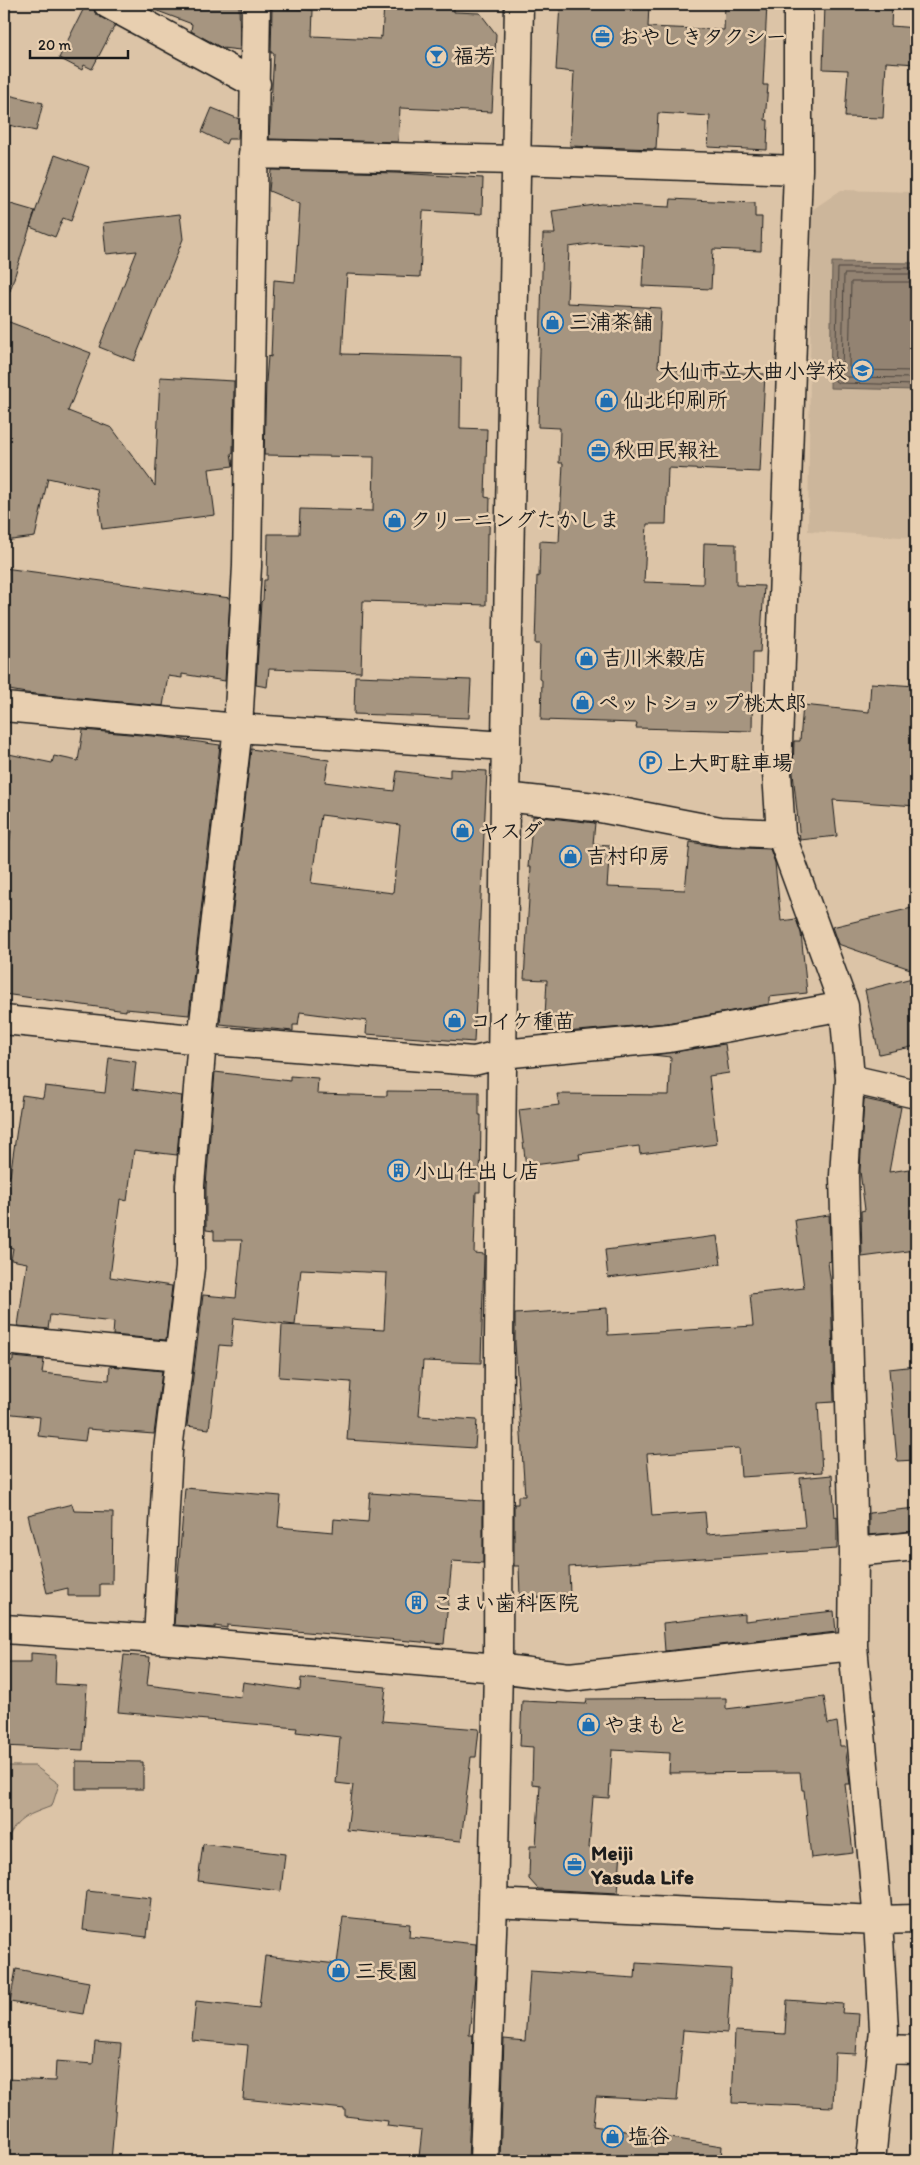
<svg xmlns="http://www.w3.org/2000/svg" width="920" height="2165" viewBox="0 0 920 2165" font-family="Itim,'Klee One',sans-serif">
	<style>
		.built { fill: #ccb69b }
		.green { fill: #bca890; stroke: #6c6256 }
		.water { fill: #938372; stroke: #635a50 }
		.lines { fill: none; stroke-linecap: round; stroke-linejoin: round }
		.shore { stroke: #4c453e; stroke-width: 1 }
		.building { fill: #a69580; stroke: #1c1c1c; fill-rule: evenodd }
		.minor-casing { stroke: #1c1c1c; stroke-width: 31 }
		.minor { stroke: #e8cfb0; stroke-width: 28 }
		.labels { text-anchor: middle; stroke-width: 5; stroke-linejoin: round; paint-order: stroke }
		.poi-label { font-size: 21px; font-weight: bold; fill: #1c1c1c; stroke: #e8cfb0; text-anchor: start }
	</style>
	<rect width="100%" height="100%" fill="#dcc4a7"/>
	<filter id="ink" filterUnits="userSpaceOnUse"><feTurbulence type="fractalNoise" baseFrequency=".02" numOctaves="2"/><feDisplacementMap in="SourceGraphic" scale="10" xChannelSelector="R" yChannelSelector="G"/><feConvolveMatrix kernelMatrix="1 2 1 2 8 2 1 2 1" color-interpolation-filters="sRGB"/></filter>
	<g filter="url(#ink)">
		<path class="built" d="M841 190 916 192V538L808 531 812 210Z"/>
		<path class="green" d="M4 1766H35L59 1784 52 1806C23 1817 17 1818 4 1846Z"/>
		<path class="water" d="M832 262 916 263V390L830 388Z"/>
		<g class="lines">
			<path class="shore" d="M916 268H838L835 381 838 383 916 385
				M916 274H844L842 375 844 377 916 378
				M916 282H851L849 367 852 370 916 371"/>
		</g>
		<path class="building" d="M86 4H92L95 13 115 25 92 69 84 65 82 70 59 58Z
			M144 4H239L240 50 222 48 191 31 192 24 147 7Z
			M384 4 454 5V12L480 13 496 34 492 112 400 108 398 142 269 139 274 53H271L272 8 313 10 312 36 380 39V36L382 37Z
			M560 4H649L648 27 724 30 725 4H767L763 85H768L765 120H768L767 150 708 147 710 116 658 113 656 149 570 146 574 72 556 70Z
			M825 4H892L891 26 916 28V64L886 62 883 118 845 117 848 70 823 69Z
			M4 94 43 103 36 131 4 124Z
			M212 108 239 119 238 139H228L226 144 202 132Z
			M55 155 89 167 71 221 63 218 55 237 30 227Z
			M271 170 396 173 483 178 482 214 423 211 420 277 347 274 342 354 461 357 460 428 487 429 485 497 490 498 489 534H487L486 605 363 601 361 672 269 669 267 687 256 685 261 602 263 600 264 580H267L268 534H299L300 509 373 511 374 457 264 455 266 382 268 356 271 357 274 280 295 282 300 204 269 191Z
			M671 199 755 203V217H762L761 251 713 249 711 289 642 286 644 246 597 243 569 247 567 303 661 308 658 367H677V370L765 374 760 472 668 468 666 524H647L644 582 703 584 704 543 736 544V585L764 586 760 652H753L752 731 636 728 637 723 541 720 542 680 539 679 540 644H535L537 576 539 577 540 541 559 542 563 463H559L560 428 538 427 543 234H555L552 211 602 204 670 207Z
			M4 202 35 211 10 291 4 290Z
			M180 214 183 239 134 361 99 347 137 251 106 254 103 223Z
			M4 320 91 353 68 411 112 428 155 486 160 377 234 381 233 454 231 453 233 466 209 469 215 515 102 529 97 489 48 478 35 537 4 541Z
			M4 568 230 598 225 681 182 674V678L168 676 163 706 26 693 4 689Z
			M355 676 471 680 469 718 354 714Z
			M871 683 916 686V806L833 800 837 836 800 840 793 773 794 741H800L803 705 869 712Z
			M83 730 164 737 220 745 189 1015 126 1009V1011L4 994V879L11 831 4 829V753L52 763 54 756 78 761Z
			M251 749 329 760 325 782 394 791 397 771 450 778V769L487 771 474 1042 366 1034 367 1021 300 1012 298 1025H293V1031L220 1024ZM321 815 400 825 393 893 311 883Z
			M533 816 595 823 593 844 610 845 607 887 685 890 690 842 719 847 770 849 775 863 781 921 796 919 801 933 807 993 769 997V1004L667 1023 544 1034 547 980 524 979 531 867H528Z
			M916 907V971L838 944 832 927Z
			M916 977V1046L879 1054 865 990Z
			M725 1044 729 1073 709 1076 717 1144 640 1154 639 1146 579 1154 580 1159 526 1166 519 1110 559 1105 557 1094 669 1095 671 1057 652 1055Z
			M109 1058 136 1062 133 1089 182 1096 177 1155 134 1150 127 1201 120 1199 110 1277 172 1286 166 1340 113 1335 114 1322 50 1315 48 1329 18 1326 27 1263 11 1260 13 1248 4 1246V1175L10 1176 22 1095 43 1098 45 1086 105 1093Z
			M215 1072 290 1081V1076L318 1078 317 1094 387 1096V1091L479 1092V1115H481L480 1192H476L474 1253 484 1254 481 1363 423 1361 419 1416 477 1420 475 1448 347 1440 351 1382 279 1377 282 1325 384 1330 387 1273 301 1269 295 1325 234 1318 231 1346 219 1345 209 1429 187 1426 203 1295 236 1298 242 1240H214V1231L206 1230V1186Z
			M864 1099 901 1107 889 1172 916 1168V1250L862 1257 861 1211 865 1210 860 1171Z
			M829 1215 831 1261 828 1262 831 1285 834 1402 818 1403 822 1472 741 1477 739 1448 647 1454 652 1516 705 1512 707 1534 805 1527 800 1478 832 1475 835 1517 837 1516V1549L569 1567 570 1596 520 1598 519 1566H514V1504H518V1496H525L515 1343V1314L607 1308 608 1335 753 1326 750 1294 804 1288 795 1220Z
			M717 1236 721 1264 608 1278 605 1250Z
			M13 1357 44 1360 42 1373 109 1380 110 1366 162 1371 154 1434 87 1429 85 1441 38 1436 40 1417 4 1413V1361H13Z
			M916 1366V1460L897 1461 889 1369Z
			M185 1488 281 1496 278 1527 333 1532 334 1519 368 1522 370 1493 483 1501V1563L452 1561 444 1644 227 1625V1628L215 1626V1628L174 1625Z
			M72 1504 74 1511 113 1512 112 1584H100V1596H68V1588L47 1593 28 1515Z
			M916 1508V1531L869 1535V1513Z
			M834 1611 836 1632 665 1651 663 1623 745 1614V1621Z
			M31 1653 56 1655 55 1684 87 1686 83 1750 4 1746V1662H31Z
			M124 1655 150 1657 147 1685 241 1697 243 1682 300 1690 301 1678 386 1687 382 1721 479 1729 476 1757H471L461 1841 347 1830 353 1785 336 1783 340 1737 296 1732 297 1728 118 1712Z
			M824 1697 828 1724 837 1722 840 1746H845L850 1784H845L853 1853 811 1858 804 1790H802L800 1772 669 1773 670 1753 612 1750 609 1798 593 1797 589 1848 621 1850 618 1893 538 1889 529 1879 530 1846H536L540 1785 532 1784 533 1747 520 1746 522 1701 586 1704 587 1699 726 1698V1709Z
			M76 1761 143 1762V1789H76Z
			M203 1844 285 1854 281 1891 198 1881Z
			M87 1891 151 1898 147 1937 83 1930Z
			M343 1917 410 1924 409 1937 476 1944 475 1978 469 2035H473L468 2161 419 2157 422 2130 387 2126 388 2121 345 2116V2109L243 2099 248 2045 192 2040 196 2001 259 2008 265 1956 337 1964Z
			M636 1963 731 1969 727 2033 683 2030 677 2101 596 2097 593 2126 722 2146 721 2161H500L504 2039 525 2041 530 1971 635 1978Z
			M16 1969 89 1982 83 2014 10 2002Z
			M787 2000 843 2004 842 2013 859 2014 856 2054 835 2053 833 2107 732 2103 735 2031 785 2034Z
			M95 2042 121 2044 111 2161H4V2079L55 2081 56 2061 93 2064Z"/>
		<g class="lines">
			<defs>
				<path id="minor" d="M108 4 256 84
					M798 4V170L777 773 781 834 844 1006 850 1079 844 1176 854 1552 853 1646 878 1920 884 2030 871 2161
					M253 154 517 160 798 170
					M4 707 238 728 506 746
					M505 797 595 807 720 831 781 834
					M4 1020 202 1040 474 1061 502 1054 669 1038 844 1006
					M850 1079 916 1094
					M4 1340 179 1357
					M854 1552 916 1546
					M4 1629 158 1639 498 1668 569 1677 853 1646
					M158 1639 168 1450 190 1268V1185L202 1040 238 728 247 566 256 4
					M493 1903 878 1920 916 1919
					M882 2049 916 2050
					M484 2161 493 1903 498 1668 499 1338 505 797 519 4"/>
			</defs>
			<use href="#minor" class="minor-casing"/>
			<use href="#minor" class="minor"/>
		</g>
	</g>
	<defs>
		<symbol id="office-ring" viewBox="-11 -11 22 22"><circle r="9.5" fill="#e8cfb0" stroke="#1f6fb2" stroke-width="1.5"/><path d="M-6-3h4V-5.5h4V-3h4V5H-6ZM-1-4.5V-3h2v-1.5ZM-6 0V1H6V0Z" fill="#1f6fb2"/></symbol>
		<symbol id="bar-ring" viewBox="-11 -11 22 22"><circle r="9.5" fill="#e8cfb0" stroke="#1f6fb2" stroke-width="1.5"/><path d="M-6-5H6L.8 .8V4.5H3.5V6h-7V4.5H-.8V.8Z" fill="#1f6fb2"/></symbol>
		<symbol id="shop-ring" viewBox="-11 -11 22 22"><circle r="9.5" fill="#e8cfb0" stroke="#1f6fb2" stroke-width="1.5"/><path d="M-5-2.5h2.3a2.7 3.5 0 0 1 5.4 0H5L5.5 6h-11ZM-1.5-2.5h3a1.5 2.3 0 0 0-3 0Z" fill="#1f6fb2"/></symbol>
		<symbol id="school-ring" viewBox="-11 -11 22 22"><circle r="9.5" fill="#e8cfb0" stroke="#1f6fb2" stroke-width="1.5"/><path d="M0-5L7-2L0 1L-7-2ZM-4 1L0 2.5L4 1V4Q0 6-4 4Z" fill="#1f6fb2"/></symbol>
		<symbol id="parking-ring" viewBox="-11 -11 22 22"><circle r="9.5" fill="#e8cfb0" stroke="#1f6fb2" stroke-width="1.5"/><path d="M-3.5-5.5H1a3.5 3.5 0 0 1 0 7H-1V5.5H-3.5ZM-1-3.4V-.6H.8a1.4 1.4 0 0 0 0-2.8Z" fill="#1f6fb2"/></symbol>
		<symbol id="building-ring" viewBox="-11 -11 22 22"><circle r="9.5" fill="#e8cfb0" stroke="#1f6fb2" stroke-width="1.5"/><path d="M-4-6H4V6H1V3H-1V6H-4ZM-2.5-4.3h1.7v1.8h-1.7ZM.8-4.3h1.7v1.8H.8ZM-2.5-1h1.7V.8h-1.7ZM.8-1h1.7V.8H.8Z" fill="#1f6fb2"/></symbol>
	</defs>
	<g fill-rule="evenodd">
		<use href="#office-ring" x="590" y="24" width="25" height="25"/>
		<use href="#bar-ring" x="424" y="44" width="25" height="25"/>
		<use href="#shop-ring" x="540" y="310" width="25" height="25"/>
		<use href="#school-ring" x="850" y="358" width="25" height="25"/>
		<use href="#shop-ring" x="594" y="388" width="25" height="25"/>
		<use href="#office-ring" x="586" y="438" width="25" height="25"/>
		<use href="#shop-ring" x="382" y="508" width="25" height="25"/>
		<use href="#shop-ring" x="574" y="646" width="25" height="25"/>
		<use href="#shop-ring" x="570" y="690" width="25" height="25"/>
		<use href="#parking-ring" x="638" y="750" width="25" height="25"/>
		<use href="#shop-ring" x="450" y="818" width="25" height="25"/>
		<use href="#shop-ring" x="558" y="844" width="25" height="25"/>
		<use href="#shop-ring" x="442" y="1008" width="25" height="25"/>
		<use href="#building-ring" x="386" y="1158" width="25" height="25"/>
		<use href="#building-ring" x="404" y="1590" width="25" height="25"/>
		<use href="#shop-ring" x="576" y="1712" width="25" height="25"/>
		<use href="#office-ring" x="562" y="1852" width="25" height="25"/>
		<use href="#shop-ring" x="326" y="1958" width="25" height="25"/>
		<use href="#shop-ring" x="600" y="2124" width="25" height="25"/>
	</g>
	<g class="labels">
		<g class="poi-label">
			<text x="619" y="44">おやしきタクシー</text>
			<text x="453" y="63">福芳</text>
			<text x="569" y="329">三浦茶舗</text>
			<text x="847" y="378" text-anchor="end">大仙市立大曲小学校</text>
			<text x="623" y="407">仙北印刷所</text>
			<text x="614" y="457">秋田民報社</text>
			<text x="410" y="527">クリーニングたかしま</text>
			<text x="602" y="665">吉川米穀店</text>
			<text x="598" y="710">ペットショップ桃太郎</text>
			<text x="667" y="770">上大町駐車場</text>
			<text x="479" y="838">ヤスダ</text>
			<text x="586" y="863">吉村印房</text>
			<text x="470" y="1028">コイケ種苗</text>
			<text x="414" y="1178">小山仕出し店</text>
			<text x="432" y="1610">こまい歯科医院</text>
			<text x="604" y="1732">やまもと</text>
			<text x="591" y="1860">Meiji<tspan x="591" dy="24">Yasuda Life</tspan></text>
			<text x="355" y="1978">三長園</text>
			<text x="628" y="2143">塩谷</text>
		</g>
	</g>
	<rect width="920" height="2165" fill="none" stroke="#e8cfb0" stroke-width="20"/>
	<rect x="10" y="10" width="900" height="2145" fill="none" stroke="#1c1c1c" stroke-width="2" filter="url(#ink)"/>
	<path d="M30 50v8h98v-8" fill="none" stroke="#1c1c1c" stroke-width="2.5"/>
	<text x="38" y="50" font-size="15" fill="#1c1c1c" stroke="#e8cfb0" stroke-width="4" paint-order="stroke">20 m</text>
</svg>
